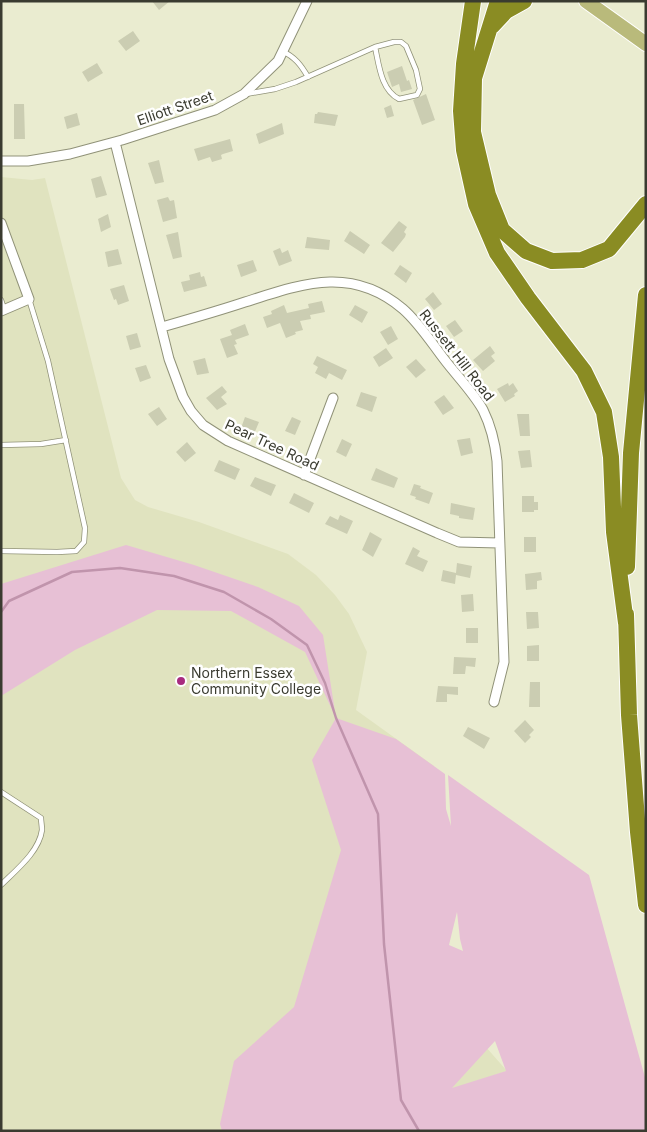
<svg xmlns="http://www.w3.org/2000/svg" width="647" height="1132" viewBox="0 0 647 1132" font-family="Inter,sans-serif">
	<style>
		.built { fill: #e0e3bf }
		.green { fill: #e7c0d5; fill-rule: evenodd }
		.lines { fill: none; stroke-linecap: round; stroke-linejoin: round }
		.stream { stroke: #c094ac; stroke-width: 2.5 }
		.building { fill: #cbcdb2 }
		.service-casing { stroke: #909278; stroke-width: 6 }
		.minor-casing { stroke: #909278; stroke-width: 11 }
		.primary-casing { stroke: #fff; stroke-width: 16 }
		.motorway-casing { stroke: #fff; stroke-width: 18 }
		.service { stroke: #fff; stroke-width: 4.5 }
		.minor { stroke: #fff; stroke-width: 9 }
		.primary { stroke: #b9ba7b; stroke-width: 14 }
		.motorway { stroke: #8a8c23; stroke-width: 16 }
		.poi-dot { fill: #a82c7f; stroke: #fff; stroke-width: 2 }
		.labels { text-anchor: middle; stroke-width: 5; stroke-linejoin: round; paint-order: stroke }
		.street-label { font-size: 14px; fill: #3a3b30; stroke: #fff }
		.poi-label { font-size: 14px; fill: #3a3b30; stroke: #fff; text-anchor: start }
	</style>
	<rect width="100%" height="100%" fill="#eaecd0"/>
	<path class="built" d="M1 177 32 180 45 178 121 478 135 500 148 507 199 522 288 554 316 575 335 595 349 614 367 652 356 710 434 766 443 925 471 1030 507 1071 324 1131H1Z"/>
	<path class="green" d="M126 545 194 565 258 587 299 606 323 635 336 718 396 739 445 774 446 809 451 826 448 775 589 875 646 1081V1131H222L220 1124 234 1061 294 1007 341 850 312 760 336 718 305 652 231 611 157 610 75 650 1 696V584ZM457 912 460 939 463 951 449 945ZM495 1041 506 1071 452 1088Z"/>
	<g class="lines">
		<path class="stream" d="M1 612 9 601 72 572 120 568 174 576 224 592 271 619 307 645 325 683 336 718 378 814 384 944 401 1100 419 1131"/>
	</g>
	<path class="building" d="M152 1H170L159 10Z
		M133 31 140 41 126 51 118 41Z
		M97 63 103 73 88 82 82 72Z
		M402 66 407 81 409 80 412 89 401 92 399 84 392 87 387 72Z
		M426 94 435 120 422 125 413 100Z
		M14 104H24L25 139H14Z
		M391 105 394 116 387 118 384 108Z
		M318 112 338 115 335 126 314 123 315 114H317Z
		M77 113 80 125 67 129 64 117Z
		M282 123 284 134 259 144 256 134Z
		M230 139 233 151 223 154 221 155 222 159 212 162 210 157 198 161 194 149Z
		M159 160 164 182 155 184 148 163Z
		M101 176 107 195 96 198 91 179Z
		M168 197 170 201 174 200 177 218 163 222 157 200Z
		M108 214 111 227 101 232 98 219Z
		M399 221 407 227 404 232 406 234 405 237 393 252 381 243Z
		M350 231 370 245 364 254 344 241Z
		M178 232 182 257 173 259 166 235Z
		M307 237 330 240 329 250 305 248Z
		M280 248 282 253 288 250 292 261 279 266 273 251Z
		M118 249 122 264 108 267 105 252Z
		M253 260 257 271 241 277 237 265Z
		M400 265 412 273 406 283 394 274Z
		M200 272 201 277 204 276 207 286 184 292 181 282 190 280 189 275Z
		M124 285 129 301 118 305 116 299 114 300 110 289Z
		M433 292 442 304 434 310 425 299Z
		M322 301 325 312 310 315 311 319 300 321 303 330 295 332 296 334 286 338 280 323 267 328 263 317 272 314 271 311 284 305 287 313 309 308 308 304Z
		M355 305 368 312 362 323 349 315Z
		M455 320 463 331 454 337 446 326Z
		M245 324 249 335 235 340 237 344 234 345 238 354 227 358 220 339 232 335 230 330Z
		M391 326 398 339 388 345 380 332Z
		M137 333 141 347 130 350 126 336Z
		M490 346 495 353 491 356 495 361 483 371 473 360Z
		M386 348 393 358 379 367 373 357Z
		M317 356 347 370 342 380 329 373 326 379 315 373 318 367 313 364Z
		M205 358 209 373 197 375 193 361Z
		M416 359 426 370 416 378 406 367Z
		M146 365 151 378 140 382 135 368Z
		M508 383 509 386 513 383 518 391 514 394 515 396 505 402 497 389Z
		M222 386 227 392 221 397 227 404 217 410 206 398Z
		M361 392 377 397 372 412 356 406Z
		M444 395 454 408 443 415 434 402Z
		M159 407 167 419 157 426 148 414Z
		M517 414H529L530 436H520Z
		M245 417 259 422 254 434 241 428Z
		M292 417 301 421 295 435 285 431Z
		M470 438 473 453 461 456 457 440Z
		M342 439 352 444 346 457 336 452Z
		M187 442 196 453 185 462 176 452Z
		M530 450 532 467 521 468 518 451Z
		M219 460 240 469 235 480 214 471Z
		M376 468 398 478 394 488 371 480Z
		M255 477 276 485 271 496 250 486Z
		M414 484 421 486 420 488 433 493 429 504 415 499 416 497 410 495Z
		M294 493 314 503 309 513 289 503Z
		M522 496H534V502H538V510H534V512H522Z
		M451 503 475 508 473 520 459 518V516L450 514Z
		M340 515 353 521 347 534 325 524 330 516 338 520Z
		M370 532 382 539 373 557 362 550Z
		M524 537H536V552H524Z
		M413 547 420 551 417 556 428 561 423 572 405 564Z
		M457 563 472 566 470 578 456 575 455 584 441 581 443 570 456 573Z
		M541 572 542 580 537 581V589L526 590 525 574Z
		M473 594 474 611 462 612 461 595Z
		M526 612H538L539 628 527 629Z
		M466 628H478V643H466Z
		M539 645V661H527V646Z
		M454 657 476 658 475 667 466 666 465 674H453Z
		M530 682H540V707H529Z
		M438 686 458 687V695L447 694V702H436Z
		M525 720 534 730 529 735 531 737 525 743 514 731Z
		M468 727 490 738 484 749 463 736Z"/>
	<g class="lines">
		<defs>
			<path id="service" d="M282 51C295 57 301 65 308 77
				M246 94 275 89 296 82 375 47 394 42H401L406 46 416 70 420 89 417 95 399 99C381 90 379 65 375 47
				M1 300 4 309
				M1 445 41 444 66 440
				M1 551 57 552 76 551 84 542 85 528 48 361 29 299
				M1 792 41 818C41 821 42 826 42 830 39 852 16 870 1 885"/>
			<path id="minor" d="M115 142 169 359 183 397 191 411 203 425 228 441 437 533 459 542 499 543
				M1 161H28L70 154 122 140 215 110 244 94 278 61 307 1
				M1 223 29 299 1 311
				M162 327C190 319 218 311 245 302 302 284 351 265 403 309 419 323 431 342 444 359 456 375 473 392 483 410 491 426 495 443 497 461L504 662 494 702
				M304 475 333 398"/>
			<path id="primary" d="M586 1 646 44"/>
			<path id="motorway" d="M473 1 464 64 461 111 464 150 476 204 497 253 528 298 584 371 604 412 611 457 614 532 626 623
				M498 1 474 78 473 132 488 195 502 230 526 251 552 261 582 260 609 249 646 204
				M492 26 506 11 524 1
				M627 567 631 453 646 295
				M626 614 629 715 638 832 646 905"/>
		</defs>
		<use href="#service" class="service-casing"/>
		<use href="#minor" class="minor-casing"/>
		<use href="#primary" class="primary-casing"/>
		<use href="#motorway" class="motorway-casing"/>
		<use href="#service" class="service"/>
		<use href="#minor" class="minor"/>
		<use href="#primary" class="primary"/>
		<use href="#motorway" class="motorway"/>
	</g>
	<circle class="poi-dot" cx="181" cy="681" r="5"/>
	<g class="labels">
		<g class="street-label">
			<text transform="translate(175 108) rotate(-19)" y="5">Elliott Street</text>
			<text transform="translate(457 355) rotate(52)" y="5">Russett Hill Road</text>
			<text transform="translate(272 445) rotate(25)" y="5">Pear Tree Road</text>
		</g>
		<g class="poi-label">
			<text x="191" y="678">Northern Essex<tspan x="191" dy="16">Community College</tspan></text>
		</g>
	</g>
	<rect width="647" height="1132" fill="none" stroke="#3a3b30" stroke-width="5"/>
</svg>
